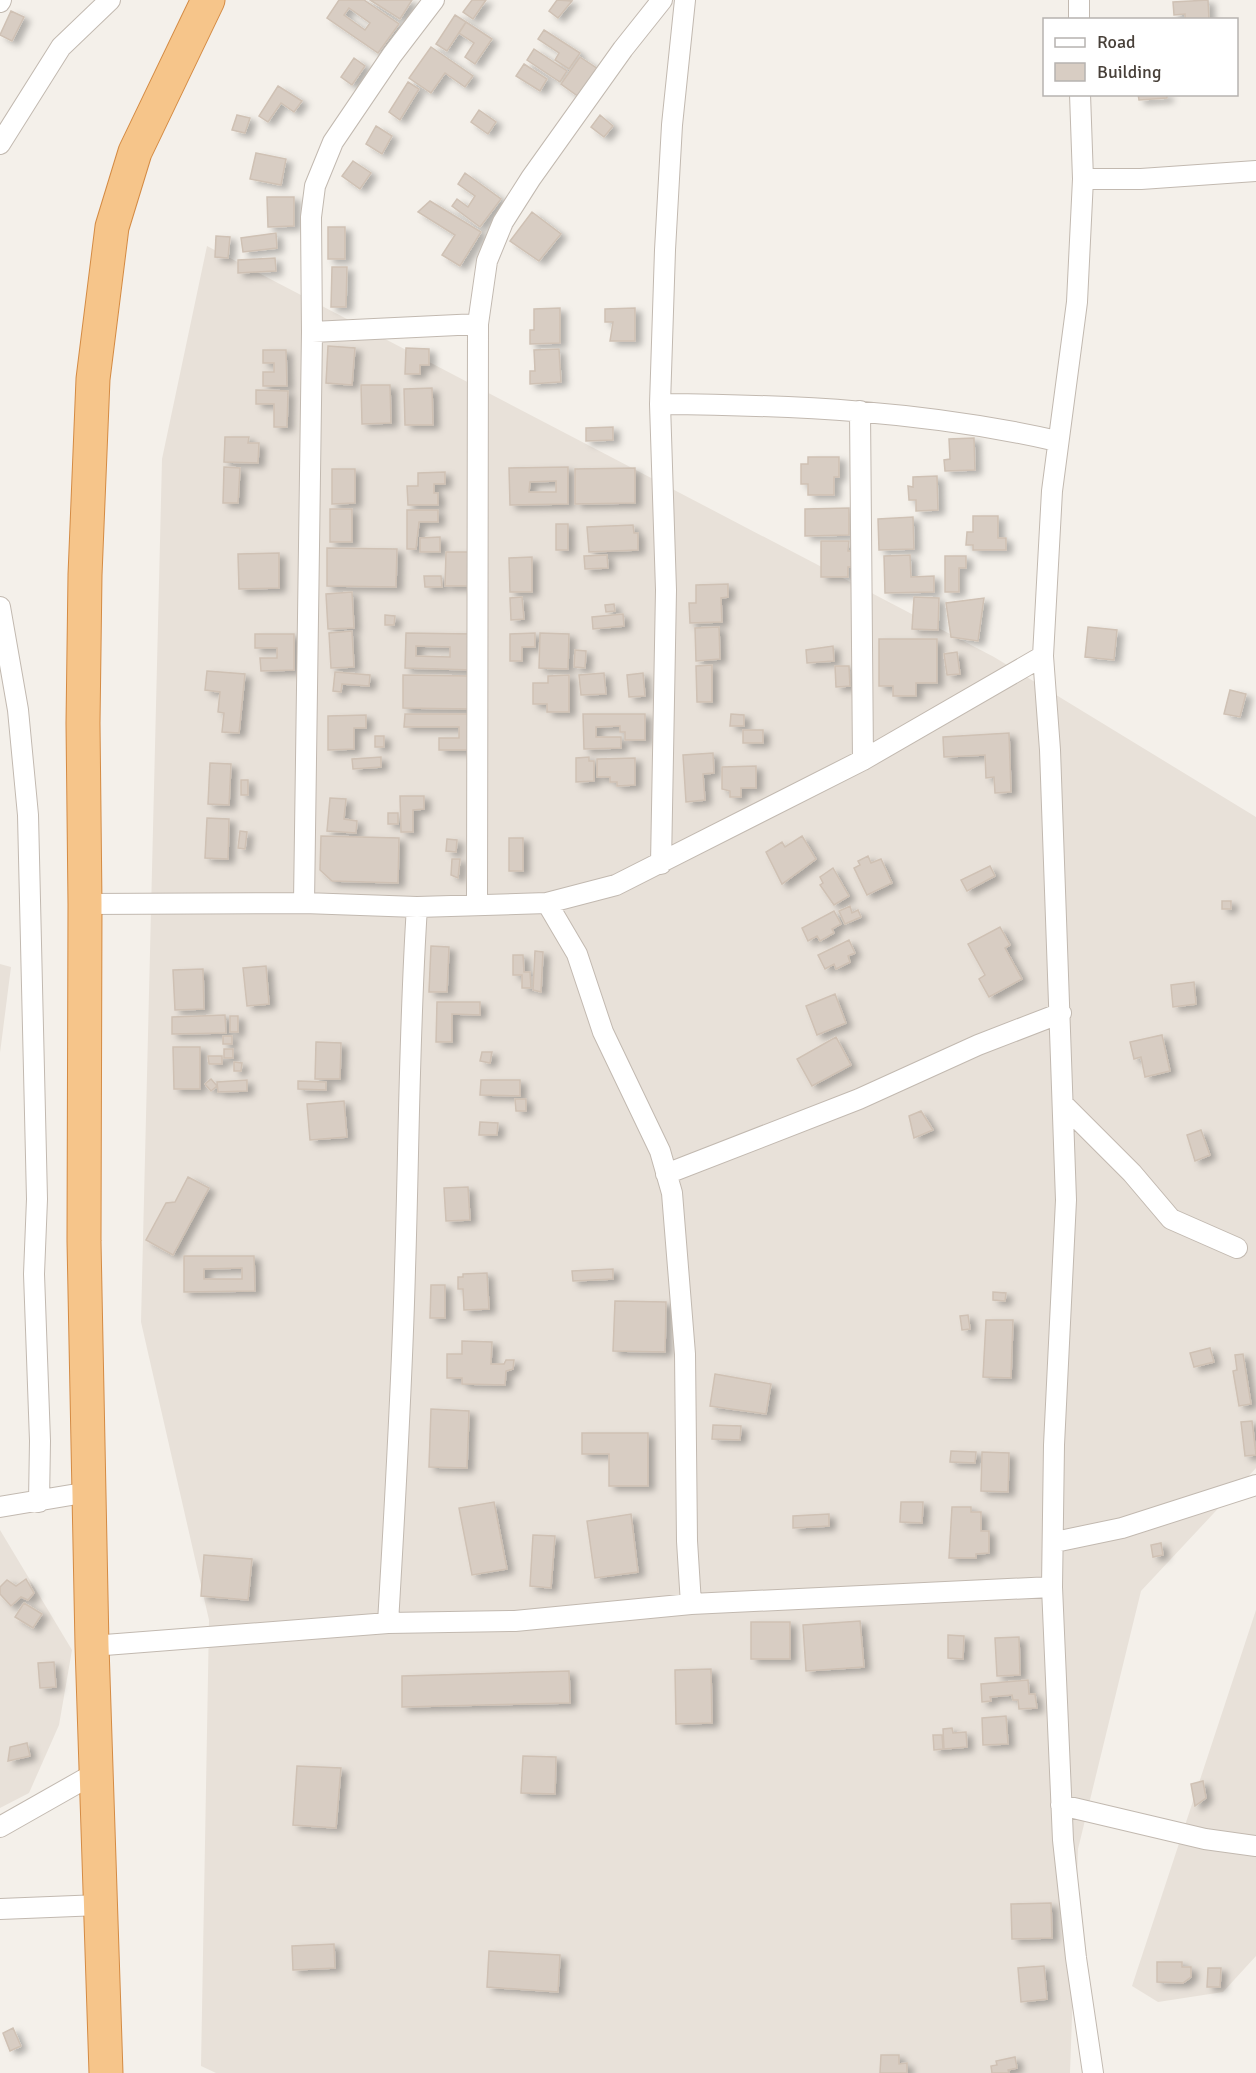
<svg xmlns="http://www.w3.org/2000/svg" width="1256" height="2073" viewBox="0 0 1256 2073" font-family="Signika,sans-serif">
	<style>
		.residential { fill: #e8e1d9 }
		.building { fill: #d8cdc3; stroke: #cfc1b4; stroke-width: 1.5; fill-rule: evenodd; filter: url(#shadow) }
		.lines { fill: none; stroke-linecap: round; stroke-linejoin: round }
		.minor-casing { stroke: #c2b9b0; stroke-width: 22 }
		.trunk-casing { stroke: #d48b44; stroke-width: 35 }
		.minor { stroke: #fff; stroke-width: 20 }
		.trunk { stroke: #f6c58a; stroke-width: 33 }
	</style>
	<defs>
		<filter id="shadow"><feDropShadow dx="6" dy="4" stdDeviation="3" flood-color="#0004"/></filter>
	</defs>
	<rect width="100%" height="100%" fill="#f4f0ea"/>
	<path class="residential" d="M207 246 994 657 1256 817V1468L1141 1591 1078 1849 1070 2073H216L201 2066 209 1620 141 1322 162 459Z
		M0 964 11 967 0 1053Z
		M0 1530 72 1650 59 1725 29 1793 0 1808Z
		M1256 1610V1956L1223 1992 1158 2002 1132 1986Z"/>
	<path class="building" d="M339 0H364L399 24 378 53 327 18ZM349 8 370 23 365 30 344 15Z
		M370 0H412L400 19Z
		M472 0H486L473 19 463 12Z
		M557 0 572 1 558 18 549 11Z
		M1208 0 1209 20H1185V14L1174 15 1173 2Z
		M11 11 24 17 12 41 0 35Z
		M455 15 466 22 447 51 436 44Z
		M466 22 492 39 475 64 465 57 474 43 459 33Z
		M544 30 580 53 569 69 555 60 559 53 538 39Z
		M431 47 473 76 465 87 445 73 431 93 409 78Z
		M534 49 567 71 560 82 527 60Z
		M580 57 598 69 579 97 561 84Z
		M354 58 365 66 352 85 341 77Z
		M524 64 547 79 540 91 516 76Z
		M408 82 419 89 400 120 389 112Z
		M278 86 302 101 294 112 281 103 268 122 259 116Z
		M1138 94H1167V98L1139 100Z
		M479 110 496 122 488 134 471 122Z
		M237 115 250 118 245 133 232 130Z
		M600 115 613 126 604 137 591 127Z
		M376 126 392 136 382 154 366 144Z
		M256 153 286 159 281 185 250 179Z
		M353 161 371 173 360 189 342 176Z
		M465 173 501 199 480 227 452 206 457 199 468 207 475 196 458 184Z
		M267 197H294V226L268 227Z
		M430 201 481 232 460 266 442 255 455 235 418 212Z
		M532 212 561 234 539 261 510 241Z
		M328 227H345V259H328Z
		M276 233 277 248 243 252 241 238Z
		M216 236 230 237 228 258 215 257Z
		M275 258 276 271 238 273V260Z
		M332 267H347L346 307H331Z
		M560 308V343L530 344V330H534V309Z
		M635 308V341H610L613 322H605V309Z
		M328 346 355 348 352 385 326 383Z
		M406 348 429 349V365H420V374H405Z
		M559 349 561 382 530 384V371H535L534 350Z
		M263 350H286L287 386H263V372H274V363H263Z
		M361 385H390L391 423 362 424Z
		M432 388 433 425H405L404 389Z
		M256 390 288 391 287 427H274V404H256Z
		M613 427V440L586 441V428Z
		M225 437H249L248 443H259L258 463 224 462Z
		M974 438 975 470 945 471 944 460 950 459 949 439Z
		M808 457H839V477H834V495H808V484H801V464H808Z
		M224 467 240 468 238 503H223Z
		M568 467V504L510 505 509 468ZM556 481V492H529L530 482Z
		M635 468V503L575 504V469Z
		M332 469H355V503L332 504Z
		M445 472V484H434V493H438V505H408L407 486H418V473Z
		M937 476 938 510 916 511V500H909L908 486 913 487V477Z
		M849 508V535L805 536V509Z
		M330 509H352V542H330Z
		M407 510H438V522H419L416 549H407Z
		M973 516H998V538H1006V550H973V545H966L967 532H973Z
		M913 517 914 549 879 550 878 519Z
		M556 524H568V550H556Z
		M633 525 634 533H638V550L589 552 587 527Z
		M440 537V552H420V538Z
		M821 541H849L848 551H854V567H848V577H821Z
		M327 548 397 549 396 587 327 586Z
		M446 552H470V586H445Z
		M279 553V588L239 589 238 554Z
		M607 555 608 568 585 569 584 556Z
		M910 555 911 577 934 576V592L885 593 884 556Z
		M945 556H966V568H959V592H945Z
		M532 557V592H510L509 558Z
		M424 576H441L442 587H425Z
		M728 584V597L721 598 722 622 690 623 689 603H696V585Z
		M352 592 354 628 328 629 326 594Z
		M522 597 524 619 511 620 510 598Z
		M914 597 939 598 938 630 912 629Z
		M984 598 978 641 951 637 946 603Z
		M614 604 615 611 606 612 605 605Z
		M623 614 624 626 593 629 592 617Z
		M385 615 395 616 394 625H385Z
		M719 627 720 659 696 661 695 628Z
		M1088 627 1117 630 1114 660 1085 657Z
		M352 631 354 667 331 668 329 633Z
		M406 633 474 634 473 670 405 668ZM416 646 450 647V657L416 656Z
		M535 633V647H522V661H510V634Z
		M540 633 569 634 568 669 539 668Z
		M255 634H294V670L261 671 260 658H277V648H255Z
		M879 639H937V683H916V696H893V686H879Z
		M833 646 834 661 807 663 806 650Z
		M575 650 586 651 585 668 574 667Z
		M957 652 960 674 947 675 944 654Z
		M712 665V702H697L696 666Z
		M835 666H849L850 686 836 687Z
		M207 671 245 674 239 733 222 732 224 713 218 712 220 692 205 690Z
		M335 672 370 675 369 686 342 684 341 692 333 691Z
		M604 673 606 694 581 695 579 675Z
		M643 673 645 696 629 697 627 675Z
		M403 675 470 676 469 709 403 708Z
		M569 675V712H547V704H533V683H548V676Z
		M1230 690 1246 694 1240 717 1224 714Z
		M405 714H475V750H439V738H459V727H404Z
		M583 714H645V740H625V732H620V726L596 727V737H621V748L584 749Z
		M731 714 744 715V726H730Z
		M366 715V728H354V749L328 750V716Z
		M743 730H763V743H743Z
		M1009 733 1011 792 995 793 994 777 986 778 985 755 944 757 943 737Z
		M375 736H384V747H375Z
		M713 753 714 773 703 774 705 800 686 802 683 755Z
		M381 757V767L353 769 352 759Z
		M589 757V761H594V781L576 782V758Z
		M635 758V785L617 786V782H610V777H597V759Z
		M210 763 231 764 229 805 208 804Z
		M756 766V788H741V797H730V791L722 789V767Z
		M241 780H248V795H241Z
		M400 796H424V809L413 810V832H401Z
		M330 798 346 799 344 819 357 821 356 833 327 831Z
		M388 813H398V824H388Z
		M207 818 229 819 228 859 205 858Z
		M240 831 247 832 245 849 238 848Z
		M321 836 399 838 398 883 332 881 320 870Z
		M802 836 816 859 782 884 766 852 782 842 785 847Z
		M509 838H523V871H509Z
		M447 839 457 840 456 852 446 851Z
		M868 856 871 863 881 859 892 883 867 895 854 868 860 865 858 861Z
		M452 859H460L458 878 451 875Z
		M990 866 995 876 967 891 961 880Z
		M833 868 849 896 834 905 820 885 823 883 820 877Z
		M1222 901H1231V909H1222Z
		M850 906 852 913 858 910 861 917 845 924 839 911Z
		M834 911 841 924 832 929 834 933 820 941 817 936 808 941 802 928Z
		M1000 927 1010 945 1005 948 1022 979 989 997 979 979 985 975 968 944Z
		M849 940 855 953 848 956 850 962 836 969 834 964 825 969 818 955Z
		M431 946 449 947 447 992H429Z
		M535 951 543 952 541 992 533 990Z
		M513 955H523L524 972H530L531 988H522V975H513Z
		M266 966 269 1004 247 1006 243 968Z
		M203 969 204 1009 175 1010 173 970Z
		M1194 982 1196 1004 1173 1007 1171 985Z
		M835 994 846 1023 817 1035 806 1006Z
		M437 1002H480V1015L452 1014V1042H436Z
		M225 1015 226 1033 172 1034V1017Z
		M230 1016H238V1032H230Z
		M1162 1035 1170 1071 1145 1077 1141 1057 1134 1059 1130 1042Z
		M223 1036H232V1044H223Z
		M836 1037 851 1065 812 1086 797 1059Z
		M316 1042 341 1043 340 1079H315Z
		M173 1047H200V1089H174Z
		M224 1049H233V1058H224Z
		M482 1052H492L490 1063 480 1061Z
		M208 1056H222V1064H209Z
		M234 1062 242 1063 241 1071H234Z
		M211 1079 217 1086 211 1091 205 1084Z
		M247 1080V1091L218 1092 217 1082Z
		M481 1080H520V1096L480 1095Z
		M298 1081 326 1082V1090L298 1089Z
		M515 1099H526V1111H516Z
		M344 1101 347 1137 310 1140 307 1104Z
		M921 1111 933 1130 914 1138 909 1116Z
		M480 1122 498 1123 497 1135H479Z
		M1201 1130 1210 1155 1195 1161 1187 1135Z
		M188 1177 209 1188 173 1255 146 1240 166 1203 175 1202Z
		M468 1187 470 1220 446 1221 444 1188Z
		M184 1256H254L255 1291 184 1292ZM242 1268V1279H204V1269Z
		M613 1269V1279L573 1281 572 1271Z
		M487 1273 489 1309 464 1310 463 1289H458V1277H463V1274Z
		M431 1285H445V1318H430Z
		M993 1292 1006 1293 1005 1301 993 1300Z
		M615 1301 666 1302 665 1352 613 1351Z
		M968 1315 970 1329 962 1330 960 1316Z
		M986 1320H1013L1011 1378 983 1377Z
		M462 1341 492 1342 491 1364H504L506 1360H514L513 1369 506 1371 505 1385 462 1384V1378H447V1354H462Z
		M1210 1348 1214 1362 1194 1367 1190 1353Z
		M1243 1354 1251 1404 1239 1406 1233 1371 1237 1370 1235 1355Z
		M715 1374 771 1384 766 1414 710 1406Z
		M431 1409 469 1411 467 1468 429 1467Z
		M1252 1421 1256 1455 1245 1456 1241 1422Z
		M713 1425 741 1426 740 1440 712 1439Z
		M582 1433H648V1486H609V1454H582Z
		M951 1451 976 1452 975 1463 950 1462Z
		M982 1452 1009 1453 1008 1492 981 1491Z
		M494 1502 507 1569 472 1575 459 1508Z
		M901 1502H923L922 1523 900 1522Z
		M952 1507H971V1512H981V1531H989V1553L976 1554V1558H949Z
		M631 1514 638 1572 595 1578 587 1521Z
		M829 1514V1526L793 1528V1516Z
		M533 1535 555 1536 551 1588 530 1586Z
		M1161 1543 1163 1555 1153 1557 1151 1545Z
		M204 1555 252 1559 248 1600 201 1596Z
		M26 1579 34 1593 28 1600 21 1597 11 1606 0 1594V1587L7 1580 16 1586Z
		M24 1603 42 1614 33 1628 15 1617Z
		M860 1621 864 1667 806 1671 803 1625Z
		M751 1622H790V1659H751Z
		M948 1635 964 1636 963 1659 948 1658Z
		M1019 1637 1020 1675 997 1676 995 1638Z
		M54 1662 56 1687 40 1688 38 1663Z
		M711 1669 712 1723 676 1724 675 1670Z
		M569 1671 570 1703 402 1707V1676Z
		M1028 1680 1029 1694H1035L1037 1708 1019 1709 1018 1700H1013L1012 1695 990 1697 991 1701 982 1702 981 1684Z
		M1006 1716 1008 1744 983 1745 982 1718Z
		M952 1728 953 1733 966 1732 967 1747 944 1749 943 1729Z
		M933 1735H942L943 1749 934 1750Z
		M27 1743 30 1756 8 1761 10 1747Z
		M523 1756 556 1757 555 1794 521 1793Z
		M297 1766 341 1768 336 1828 293 1825Z
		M1203 1781 1206 1798 1195 1806 1191 1784Z
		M1051 1903 1052 1938 1012 1939 1011 1904Z
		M334 1944 335 1968 293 1970 292 1946Z
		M489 1951 560 1955 558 1992 487 1987Z
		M1157 1962H1182V1967H1191V1977L1183 1983 1157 1982Z
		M1044 1966 1047 1999 1021 2002 1018 1968Z
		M1208 1968H1221L1220 1987H1207Z
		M13 2028 21 2046 10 2051 3 2033Z
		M881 2055H899V2064L907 2063V2073H880Z
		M1015 2057 1017 2068 1008 2070 1009 2073H992L991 2066 997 2065 996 2061Z"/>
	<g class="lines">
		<defs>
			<path id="minor" d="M1079 0V20
				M0 2 1 0
				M1080 94 1083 179 1077 302 1052 491 1043 656 1050 750 1066 1200 1054 1445 1052 1587 1063 1840 1076 1958 1093 2073
				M0 144 61 47 110 0
				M1083 179H1141L1256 171
				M312 332 478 324
				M660 404C794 405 926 411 1057 441
				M860 411 863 760
				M0 607 18 710 28 815 37 1199 34 1274 40 1441 39 1502
				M661 864 666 590 660 404 665 250 672 125 685 0
				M304 903 312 332 311 217 315 186 333 142 392 55 434 0
				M477 903 478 324 487 261 503 222 531 178 623 49 662 0
				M547 903 577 954 603 1032 660 1151 672 1193 685 1354 687 1541 691 1604
				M85 904 304 903 417 907 547 903 616 885 863 760 1043 656
				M1064 1105 1132 1173 1171 1219 1237 1248
				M666 1174 859 1099 978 1045 1061 1013
				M0 1507 89 1492
				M1055 1542 1122 1528 1256 1485
				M388 1623C395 1505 402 1387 405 1269 409 1148 409 1028 417 907
				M92 1646 388 1623 515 1621 691 1604 1052 1587
				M1061 1805 1205 1839 1256 1846
				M0 1827 97 1772
				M0 1909 100 1905"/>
			<path id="trunk" d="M106 2073 92 1646 84 1241 85 904 83 723 85 575 93 379 112 227 135 152 208 0"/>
		</defs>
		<use href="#minor" class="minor-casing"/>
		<use href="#trunk" class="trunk-casing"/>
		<use href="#minor" class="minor"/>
		<use href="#trunk" class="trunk"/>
	</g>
	<rect x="1043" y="18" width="195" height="78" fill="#ffffff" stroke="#b6b3b0" stroke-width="1.5"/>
	<rect x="1055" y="38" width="30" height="9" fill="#ffffff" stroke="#b6b3b0" stroke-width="1.5"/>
	<text x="1097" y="48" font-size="18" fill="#484039">Road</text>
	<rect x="1055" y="63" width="30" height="18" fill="#d8cdc3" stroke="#b6b3b0" stroke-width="1.5"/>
	<text x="1097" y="78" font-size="18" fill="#484039">Building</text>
</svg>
